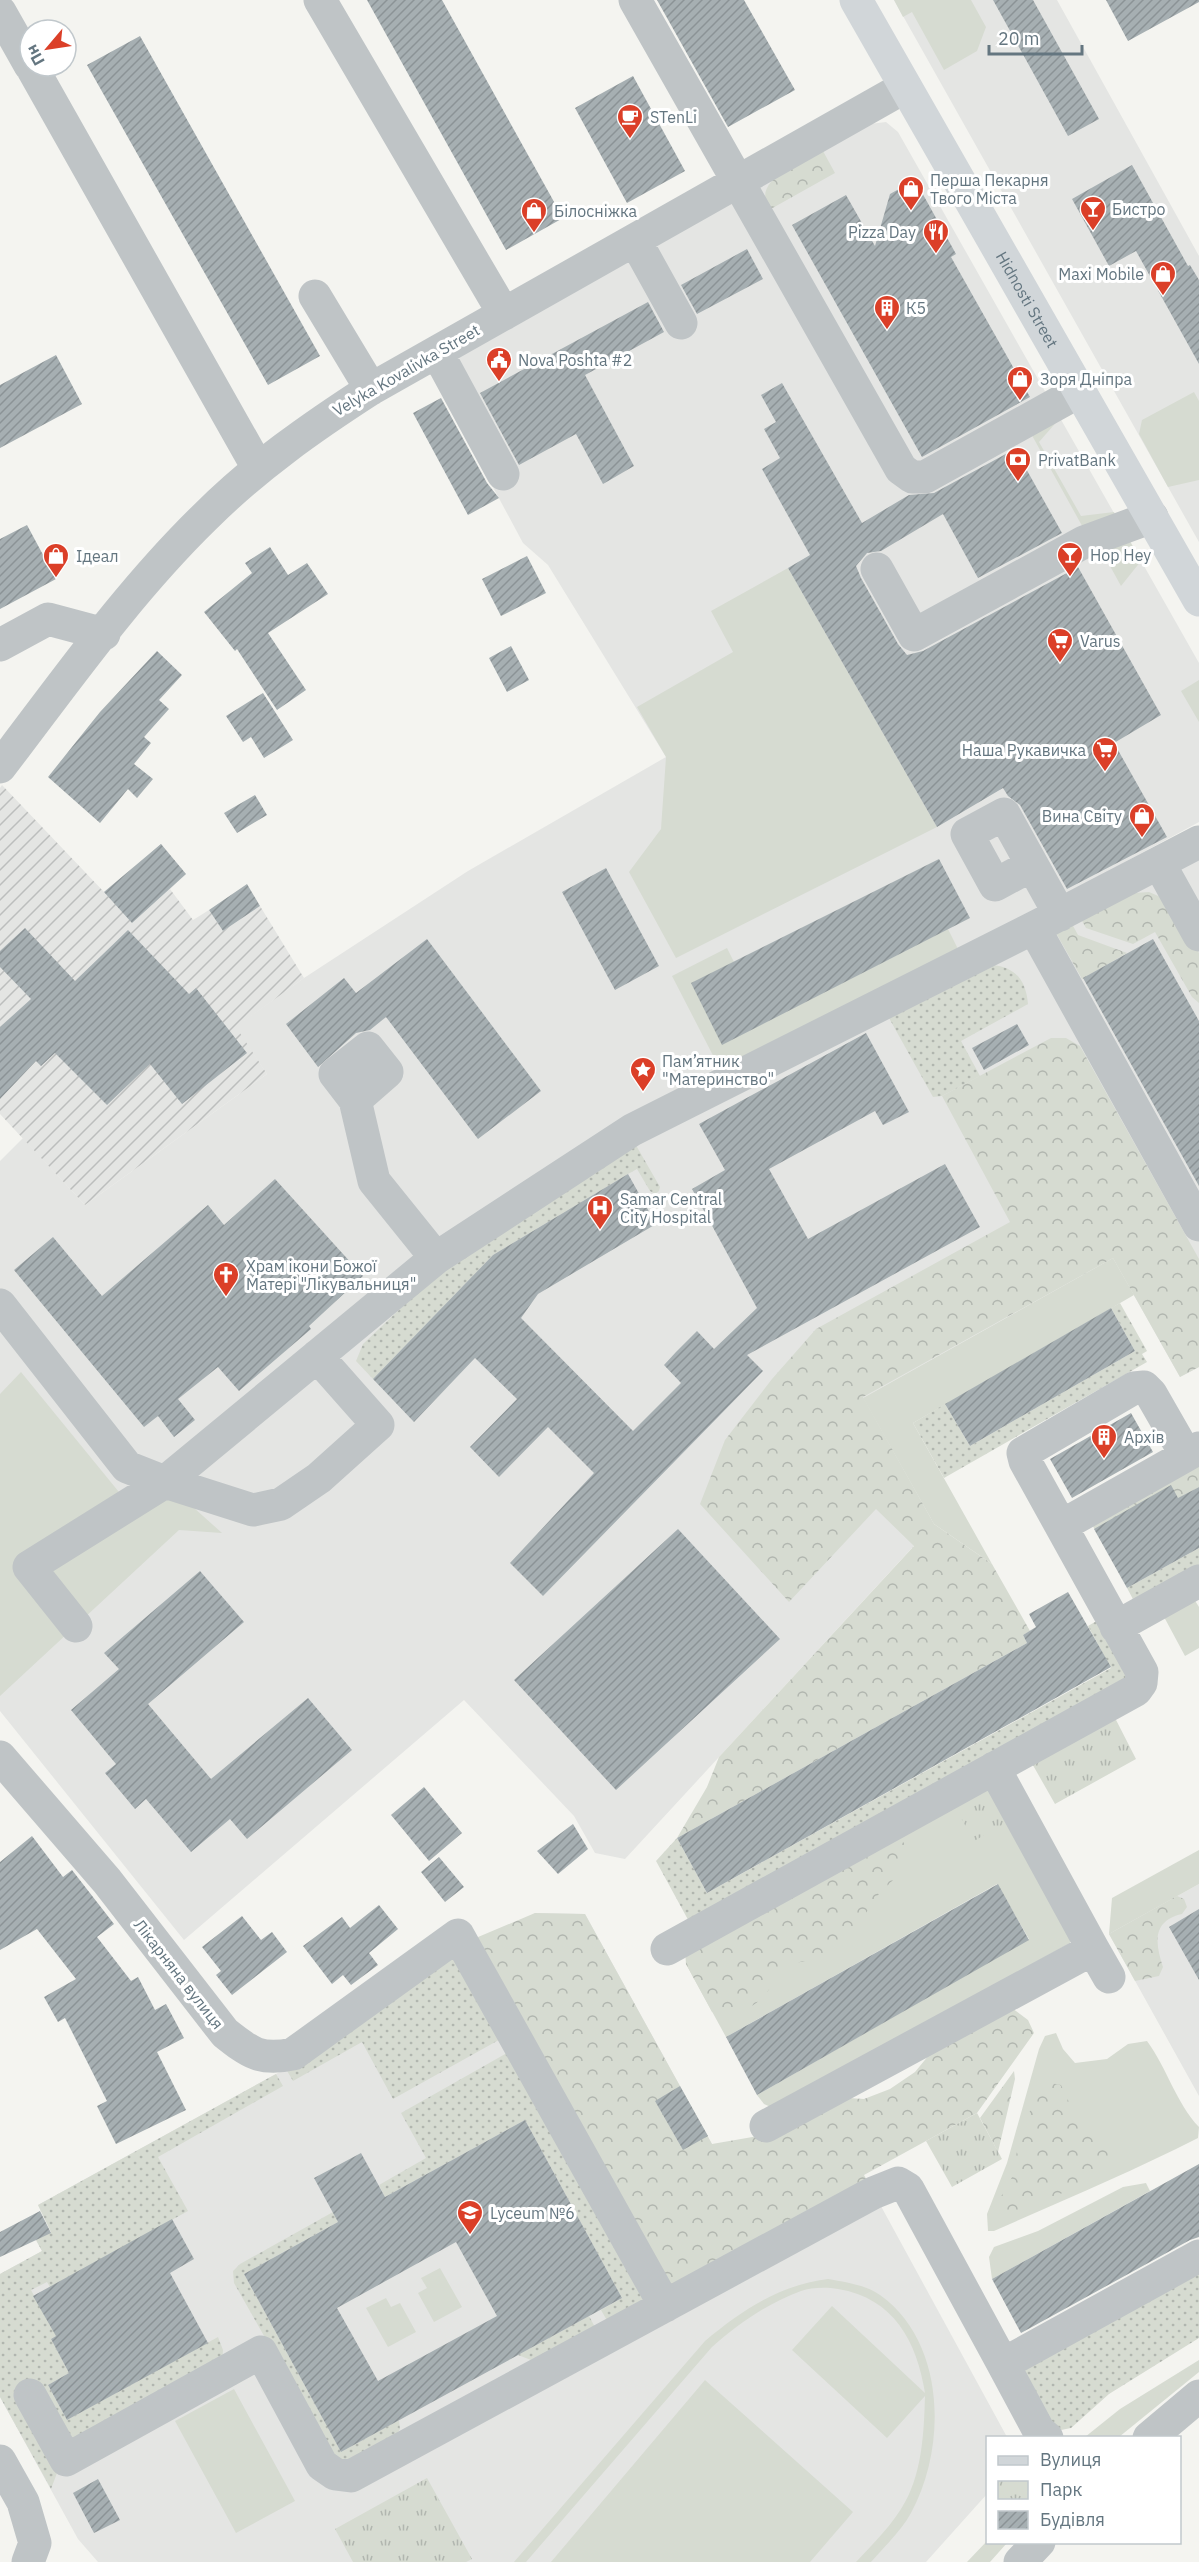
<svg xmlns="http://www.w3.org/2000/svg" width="1199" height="2562" viewBox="0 0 1199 2562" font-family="'IBM Plex Sans',sans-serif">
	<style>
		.built { fill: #e4e5e3 }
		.industrial { fill: url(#industrial-furrows) }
		.grass { fill: #d6dbd1 }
		.forest { fill: url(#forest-crowns) }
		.park { fill: url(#park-tufts) }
		.garden { fill: url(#garden-dots) }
		.building { fill: url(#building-hatch); fill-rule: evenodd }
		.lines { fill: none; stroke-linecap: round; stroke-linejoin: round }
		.minor { stroke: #bfc4c6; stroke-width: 33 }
		.major { stroke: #d1d6d9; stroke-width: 33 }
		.labels { text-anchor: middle; stroke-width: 6; stroke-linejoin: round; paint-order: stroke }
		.poi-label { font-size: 16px; fill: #647680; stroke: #fff; text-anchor: start }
		.street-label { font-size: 16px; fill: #647680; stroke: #fff }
	</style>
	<defs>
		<pattern id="industrial-furrows" width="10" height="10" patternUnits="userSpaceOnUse" patternTransform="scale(1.5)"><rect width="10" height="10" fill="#e4e5e3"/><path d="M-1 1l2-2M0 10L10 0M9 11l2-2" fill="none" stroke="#bcbebd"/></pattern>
		<pattern id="forest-crowns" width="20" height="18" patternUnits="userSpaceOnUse" patternTransform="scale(1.5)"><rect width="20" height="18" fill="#d6dbd1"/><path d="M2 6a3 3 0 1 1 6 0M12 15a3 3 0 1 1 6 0" fill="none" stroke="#b1b6af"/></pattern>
		<pattern id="park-tufts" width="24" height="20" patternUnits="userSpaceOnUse" patternTransform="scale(1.5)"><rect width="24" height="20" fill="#d6dbd1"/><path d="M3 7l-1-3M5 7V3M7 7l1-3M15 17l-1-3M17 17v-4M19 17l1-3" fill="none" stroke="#b1b6af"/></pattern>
		<pattern id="garden-dots" width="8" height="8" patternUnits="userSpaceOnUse" patternTransform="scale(1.5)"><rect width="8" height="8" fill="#d6dbd1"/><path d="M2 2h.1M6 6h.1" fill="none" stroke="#b1b6af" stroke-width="1.8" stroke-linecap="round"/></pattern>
		<pattern id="building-hatch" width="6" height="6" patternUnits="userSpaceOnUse" patternTransform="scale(1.5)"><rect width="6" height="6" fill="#a6afb2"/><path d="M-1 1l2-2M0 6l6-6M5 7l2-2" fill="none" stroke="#8b9396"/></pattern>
	</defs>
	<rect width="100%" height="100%" fill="#f4f4f0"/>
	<path class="built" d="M894 0H1057L1199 256V542Z
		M886 122 898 132 1199 663V822L1042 907 1199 852V1367L1180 1377 1113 1258 863 1398 934 1524 625 1859 595 1853 574 1816 464 1700 184 1940 0 1711V1161L23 1138 85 1205 267 1074 235 1027 304 978 468 871 666 757 548 565 523 543 430 370 870 124Z
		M1199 1884V2096L1109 1934Z
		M535 1913 585 1914 712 2144 796 2145 876 2197 1007 2437 988 2438 987 2494 926 2562H98L78 2539 0 2397V2274L42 2251 36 2240 51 2232 38 2205 285 2069Z"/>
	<path class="industrial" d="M2 785 104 892 161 844 186 874 170 889 193 920 209 910 223 931 260 906 304 978 236 1027 267 1074 85 1205 0 1114V788Z"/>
	<path class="grass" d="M894 0H971L986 27 977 51 944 70 912 12 903 17Z
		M1194 392 1199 401V480L1168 487 1139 434 1142 420Z
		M1060 418 1039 442 1081 516 1114 512 1117 519 1086 533 1029 430Z
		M1127 536 1141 561 1121 586 1099 546Z
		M788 568 937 827 676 958 629 872 661 829 666 757 637 707 733 652 711 611Z
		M1199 680V722L1181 691Z
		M948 929 958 949 720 1069 672 976 727 948 734 962 723 1044Z
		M1113 1258 1134 1295 913 1423 992 1564 934 1524 863 1398Z
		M21 1372 123 1497 165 1482 222 1533 179 1530 0 1696V1394Z
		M1194 1599 1199 1607V1648L1185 1656 1163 1615Z
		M951 1800 1011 1820 1071 1929 1070 1943 773 2108 764 2104 757 2095 1029 1939 997 1884 726 2037 686 1964Z
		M1199 1850V1884L1109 1934 1112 1898Z
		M1056 2033 1063 2049 1075 2063 1107 2059 1128 2044 1147 2041C1167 2068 1176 2103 1199 2127L1198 2138C1131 2172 1062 2201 994 2231H988L987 2214 1007 2163 1039 2049 1045 2036Z
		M1146 2183 1150 2191 992 2279 989 2257 994 2247 1038 2231 1123 2187Z
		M440 2268 462 2307 434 2322 418 2293 427 2288 421 2278Z
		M828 2279C845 2282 866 2285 880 2295 946 2342 947 2447 911 2513 901 2531 885 2546 871 2562H856C872 2545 889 2528 901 2509 922 2477 924 2433 925 2396L887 2438 792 2350 832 2306 925 2393C917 2342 894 2298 838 2289 827 2287 812 2287 801 2291 768 2303 738 2324 712 2347L526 2562H514L705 2341C742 2310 780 2285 828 2279Z
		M386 2298 391 2307 400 2303 416 2332 388 2347 366 2308Z
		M1199 2360V2372L1119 2437H1085L1120 2409Z
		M705 2380 853 2512 810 2562H551Z
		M234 2389 295 2501 236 2533 175 2421Z
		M987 2541 1007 2543 990 2562H967Z"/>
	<path class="forest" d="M823 151 835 173 769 210C751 178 800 164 823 151Z
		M1149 892 1163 898 1173 908 1199 953V1003L1192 997 1155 932 1133 944 1086 928 1081 919 1134 893Z
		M1072 924 1078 935 1127 953 1082 979 1056 933Z
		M1051 1038H1066L1080 1046 1199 1259V1367L1180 1377 1113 1258 863 1397 934 1524 992 1564 1030 1631 1023 1635 1027 1643 677 1838 707 1787 719 1757 914 1546 876 1509 789 1602 700 1504 725 1440 772 1379 816 1329 1010 1222 942 1096Z
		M1199 1458V1487L1101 1541 1089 1519Z
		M902 1841 910 1849 900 1873 878 1895 854 1931 817 1960 800 1962 779 1971C766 2002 745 2018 712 2012L686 1964 685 1950 879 1845Z
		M1177 1896 1184 1899 1187 1907 1182 1914C1152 1921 1155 1943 1163 1967L1159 1976 1135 1981 1109 1934Z
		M535 1913 585 1914 712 2144 769 2134 849 2098 864 2099 890 2089 915 2072 938 2044 1012 2008 1028 2020 1034 2033 977 2113 864 2175 870 2186 669 2292 471 1940Z
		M1014 2071 1015 2079 998 2152 980 2118Z
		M1046 2082 1061 2085 1075 2115 1094 2126 1105 2140 1108 2153 1107 2170 1090 2182 1050 2198 1035 2200 1012 2215H1000L996 2207C1000 2196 1011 2182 1013 2174 1015 2170 1014 2164 1015 2160 1021 2134 1030 2103 1046 2082Z"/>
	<path class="park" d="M1113 1714 1136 1759 1055 1804 1030 1760Z
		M989 1787 1011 1820 974 1841 951 1800Z
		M977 2113 1002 2159 952 2187 926 2141Z
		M427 2478 472 2559 466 2562H353L335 2529Z"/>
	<path class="garden" d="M992 965C1015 967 1026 980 1028 1004L961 1041 980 1076 942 1096 933 1097 889 1018Z
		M631 1143 637 1147 660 1187 659 1191 655 1194 650 1191 637 1169 628 1174 493 1255 373 1379 356 1361 363 1344 476 1237Z
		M1120 1303 1147 1351 1142 1354 1147 1362 944 1478 913 1423 945 1404 970 1446 1135 1351 1111 1308Z
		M1199 1548V1574L1134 1601 1127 1588Z
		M1100 1619 1130 1681 692 1927 656 1861 677 1838 707 1893 1111 1668 1088 1626Z
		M459 1949 506 2036 393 2099 362 2042 293 2081 286 2069Z
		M514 2049 649 2300 609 2324 601 2310 622 2298 525 2120 385 2197 379 2185 426 2158 401 2113Z
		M276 2074 283 2086 158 2157 188 2211 50 2287 47 2282 31 2290 51 2327 59 2334 51 2339 69 2373 48 2385 67 2420 218 2337 223 2350 222 2362 60 2465 51 2489 0 2397V2274L42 2251 36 2240 51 2232 38 2205Z
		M333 2212 338 2222 244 2274 341 2452 399 2420 400 2429 393 2440 337 2464 234 2283 233 2271 240 2264Z
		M1199 2265V2338L1109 2394 1071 2428 1061 2430 1050 2420 1019 2365Z
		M589 2316 597 2331 531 2360 518 2355Z"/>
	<path class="building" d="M367 0H442L563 218 506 250Z
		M657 0H744L795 90 728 127Z
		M993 0H1033L1099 119 1068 136Z
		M1106 0H1199V2L1128 41Z
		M140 36 320 356 268 385 87 65Z
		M633 76 685 171 627 203 575 108Z
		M1132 165 1188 266 1190 265 1199 280V364L1136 251 1109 266 1072 199Z
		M915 180 956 254 951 257 1030 397 922 457 792 225 846 195 875 246 890 194Z
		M747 249 763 279 697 314 681 285Z
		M648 302 664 332 585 375 634 466 603 484 576 434 519 465 480 393Z
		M56 355 82 404 0 448V385Z
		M782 383 862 523 909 495 934 493 1015 449 1062 533 978 578 943 514 881 551 867 553 856 566 861 578 898 644 907 655 923 651 1078 567 1161 715 1114 743 1167 837 1067 889 1020 805 1008 796 1003 788 937 827 788 568 810 555 762 469 780 458 764 429 776 422 761 395Z
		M441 398 487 483 499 498 468 515 413 413Z
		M27 525 56 579 0 609V539Z
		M270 547 288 575 307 563 328 594 268 633 306 690 277 710 237 649 235 651 204 612 252 573 245 563Z
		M527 556 546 593 501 616 482 579Z
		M511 646 529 680 507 692 489 658Z
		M157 651 182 675 159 700 169 709 144 737 151 743 134 764 153 779 137 798 128 789 100 823 48 777 100 712Z
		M263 693 293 740 264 758 251 737 243 742 226 716Z
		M255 795 267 815 237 833 224 813Z
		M161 844 186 874 132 923 104 892Z
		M939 859 970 918 722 1045 691 983Z
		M606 868 659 966 615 990 562 892Z
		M247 884 260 906 223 931 209 910Z
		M25 928 75 981 128 930 189 994 196 988 247 1053 182 1104 150 1064 107 1105 55 1053 41 1066 36 1061 0 1099V1027L31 999 0 967V951Z
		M427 939 541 1091 478 1139 386 1017 370 1030 356 1033 318 1067 286 1024 344 978 356 993Z
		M1153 939 1199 1021V1186L1083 978Z
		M1017 1024 1029 1045 984 1070 972 1048Z
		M866 1033 909 1112 883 1125 875 1111 769 1169 808 1239 945 1164 980 1227 747 1355 763 1371 543 1596 510 1563 594 1473 548 1427 499 1477 470 1447 517 1399 475 1358 414 1422 373 1379 493 1255 628 1174 656 1224 538 1294 521 1318 633 1431 681 1383 664 1365 676 1352 697 1331 714 1349 757 1308 692 1189 725 1170 699 1124Z
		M275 1179 363 1276 309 1326 311 1329 239 1391 218 1367 178 1399 195 1420 174 1437 158 1416 144 1427 14 1270 53 1237 102 1296 208 1205 224 1225Z
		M1111 1308 1135 1351 970 1446 945 1404Z
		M1131 1413 1153 1452 1072 1498 1050 1459Z
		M1171 1485 1178 1498 1199 1487V1548L1127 1588 1094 1529Z
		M678 1529 780 1639 616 1790 514 1680Z
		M200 1571 244 1622 148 1704 211 1779 308 1698 352 1750 247 1839 230 1819 191 1852 146 1799 135 1809 105 1773 116 1764 71 1710 119 1669 104 1653Z
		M1068 1592 1111 1667 707 1893 677 1838 1027 1643 1023 1635 1036 1627 1029 1614Z
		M424 1787 462 1833 429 1861 391 1815Z
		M573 1824 588 1849 558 1874 537 1851Z
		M32 1836 63 1877 72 1870 114 1924 97 1937 131 1981 138 1977 155 2010 166 2004 184 2038 157 2052 186 2110 116 2144 97 2106 107 2101 65 2018 58 2022 44 1997 76 1979 37 1929 0 1950V1862Z
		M439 1857 464 1887 445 1902 421 1872Z
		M998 1884 1029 1940 757 2095 726 2037Z
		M379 1905 398 1929 369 1953 378 1965 351 1985 343 1975 332 1984 303 1946 342 1917 350 1928Z
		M1199 1909V1980L1169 1927Z
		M242 1916 261 1940 272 1932 287 1952 232 1995 216 1975 221 1971 202 1947Z
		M680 2086 708 2136 683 2150 655 2101Z
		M525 2120 622 2298 341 2452 244 2274 338 2222 314 2178 361 2153 385 2197ZM456 2242 497 2316 378 2381 337 2308Z
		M1199 2164V2237L1190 2240 1021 2333 992 2279Z
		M40 2211 51 2233 0 2257V2232Z
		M172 2219 194 2259 170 2273 208 2343 67 2420 48 2385 69 2373 51 2339 56 2336 33 2296Z
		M98 2479 120 2520 94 2533 73 2493Z"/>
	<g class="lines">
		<path class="minor" d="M320 0 504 314
			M635 0 901 469 912 477H925L1080 391
			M0 12 30 65
			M31 66 258 468
			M635 240 681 323
			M315 296 371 389
			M437 352 503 474
			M877 569 914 635 1084 542 1152 517
			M0 645 48 619 104 634
			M0 767C65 682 128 592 205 517 255 467 312 427 371 389L905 87
			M1159 863 1199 935
			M1032 865 995 885 967 834 1004 814 1060 915
			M1034 928 1199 1225
			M355 1100 387 1072 368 1048 335 1074 355 1100 374 1181 436 1258
			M0 1305 127 1467 165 1482 253 1510 281 1504 319 1478 378 1425 317 1356
			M1061 1526 1199 1448
			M76 1626 29 1567 165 1482 436 1258 632 1130 1049 920 1199 842
			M1116 1627 1199 1581
			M0 1757 107 1881 225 2033C250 2053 261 2061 293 2054L458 1935 665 2306
			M667 1949 1136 1690 1141 1683 1142 1672 1025 1461 1023 1453 1134 1388 1144 1387 1151 1394 1186 1455
			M1093 1949 1109 1977
			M766 2126 1093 1949 994 1768
			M30 2395 66 2460 261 2352 322 2465 335 2474 351 2476 873 2193 898 2183 908 2189 1003 2364
			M1047 2438 1039 2431 1003 2364 1199 2256
			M1149 2438 1199 2396
			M0 2461 23 2502 35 2543 28 2562
			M1020 2562 1039 2542"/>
		<path class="major" id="s1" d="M856 0 1199 600"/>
	</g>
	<defs>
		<symbol id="cafe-pin" viewBox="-11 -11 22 30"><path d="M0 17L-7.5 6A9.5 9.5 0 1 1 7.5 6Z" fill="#db3f28" stroke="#fff"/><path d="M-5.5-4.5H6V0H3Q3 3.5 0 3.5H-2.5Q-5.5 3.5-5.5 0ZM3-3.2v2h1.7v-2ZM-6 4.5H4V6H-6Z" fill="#fff"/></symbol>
		<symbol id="shop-pin" viewBox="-11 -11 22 30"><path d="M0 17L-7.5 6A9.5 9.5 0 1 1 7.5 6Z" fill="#db3f28" stroke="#fff"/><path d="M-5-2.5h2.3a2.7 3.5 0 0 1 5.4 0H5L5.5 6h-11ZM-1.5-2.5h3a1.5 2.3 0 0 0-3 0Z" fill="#fff"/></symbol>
		<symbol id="bar-pin" viewBox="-11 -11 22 30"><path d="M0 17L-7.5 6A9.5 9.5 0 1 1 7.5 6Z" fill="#db3f28" stroke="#fff"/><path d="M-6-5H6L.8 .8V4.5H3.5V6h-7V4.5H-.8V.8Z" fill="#fff"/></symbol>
		<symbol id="restaurant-pin" viewBox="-11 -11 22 30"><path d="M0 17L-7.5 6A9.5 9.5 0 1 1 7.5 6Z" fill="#db3f28" stroke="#fff"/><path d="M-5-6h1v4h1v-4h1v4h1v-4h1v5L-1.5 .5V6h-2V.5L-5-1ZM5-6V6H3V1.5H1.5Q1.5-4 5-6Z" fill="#fff"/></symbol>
		<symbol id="building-pin" viewBox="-11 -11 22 30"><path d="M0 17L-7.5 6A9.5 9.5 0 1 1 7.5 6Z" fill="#db3f28" stroke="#fff"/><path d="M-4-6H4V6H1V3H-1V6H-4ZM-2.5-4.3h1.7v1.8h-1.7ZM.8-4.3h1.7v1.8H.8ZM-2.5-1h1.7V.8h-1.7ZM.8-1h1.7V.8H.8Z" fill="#fff"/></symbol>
		<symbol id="civic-pin" viewBox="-11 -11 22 30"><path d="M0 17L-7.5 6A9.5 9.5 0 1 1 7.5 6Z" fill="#db3f28" stroke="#fff"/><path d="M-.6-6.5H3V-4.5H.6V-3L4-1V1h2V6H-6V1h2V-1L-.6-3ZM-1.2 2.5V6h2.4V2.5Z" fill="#fff"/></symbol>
		<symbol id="bank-pin" viewBox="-11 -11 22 30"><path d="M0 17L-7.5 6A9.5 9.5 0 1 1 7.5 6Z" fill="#db3f28" stroke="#fff"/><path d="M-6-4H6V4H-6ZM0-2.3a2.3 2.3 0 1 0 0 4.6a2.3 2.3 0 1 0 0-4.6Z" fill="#fff"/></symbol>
		<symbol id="supermarket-pin" viewBox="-11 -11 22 30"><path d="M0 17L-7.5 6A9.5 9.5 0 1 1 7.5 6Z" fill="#db3f28" stroke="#fff"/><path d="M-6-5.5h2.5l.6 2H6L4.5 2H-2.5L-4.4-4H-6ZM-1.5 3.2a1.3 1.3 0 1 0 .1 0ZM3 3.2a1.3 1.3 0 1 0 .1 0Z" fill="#fff"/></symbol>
		<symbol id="sight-pin" viewBox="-11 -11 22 30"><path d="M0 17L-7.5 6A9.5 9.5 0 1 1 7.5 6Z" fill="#db3f28" stroke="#fff"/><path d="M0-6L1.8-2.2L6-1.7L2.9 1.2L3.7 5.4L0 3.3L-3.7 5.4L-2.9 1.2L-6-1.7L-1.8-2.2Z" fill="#fff"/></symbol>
		<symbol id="hospital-pin" viewBox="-11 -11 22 30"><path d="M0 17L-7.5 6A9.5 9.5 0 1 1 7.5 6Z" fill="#db3f28" stroke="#fff"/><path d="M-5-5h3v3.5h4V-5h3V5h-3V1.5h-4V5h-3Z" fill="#fff"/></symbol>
		<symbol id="church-pin" viewBox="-11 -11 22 30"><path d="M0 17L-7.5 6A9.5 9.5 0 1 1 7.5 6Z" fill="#db3f28" stroke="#fff"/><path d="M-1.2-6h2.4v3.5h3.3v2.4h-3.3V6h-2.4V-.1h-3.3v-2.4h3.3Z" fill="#fff"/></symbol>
		<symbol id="school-pin" viewBox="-11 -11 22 30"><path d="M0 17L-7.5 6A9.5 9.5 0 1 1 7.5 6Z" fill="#db3f28" stroke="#fff"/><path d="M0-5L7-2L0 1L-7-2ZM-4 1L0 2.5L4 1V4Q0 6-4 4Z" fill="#fff"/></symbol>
	</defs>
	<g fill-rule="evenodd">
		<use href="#cafe-pin" x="615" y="102" width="30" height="40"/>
		<use href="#shop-pin" x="896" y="174" width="30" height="40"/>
		<use href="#bar-pin" x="1078" y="194" width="30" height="40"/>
		<use href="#shop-pin" x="519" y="196" width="30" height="40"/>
		<use href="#restaurant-pin" x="921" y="217" width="30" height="40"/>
		<use href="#shop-pin" x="1148" y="259" width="30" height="40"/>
		<use href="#building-pin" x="872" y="293" width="30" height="40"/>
		<use href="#civic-pin" x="484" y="345" width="30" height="40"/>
		<use href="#shop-pin" x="1005" y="364" width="30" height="40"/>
		<use href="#bank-pin" x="1003" y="445" width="30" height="40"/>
		<use href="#bar-pin" x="1055" y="540" width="30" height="40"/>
		<use href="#shop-pin" x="41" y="541" width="30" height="40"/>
		<use href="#supermarket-pin" x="1045" y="626" width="30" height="40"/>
		<use href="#supermarket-pin" x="1090" y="735" width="30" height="40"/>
		<use href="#shop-pin" x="1127" y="801" width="30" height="40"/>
		<use href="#sight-pin" x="628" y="1055" width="30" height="40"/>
		<use href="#hospital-pin" x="585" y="1193" width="30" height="40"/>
		<use href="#church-pin" x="211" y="1260" width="30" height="40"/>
		<use href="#building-pin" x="1089" y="1422" width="30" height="40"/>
		<use href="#school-pin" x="455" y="2198" width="30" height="40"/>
	</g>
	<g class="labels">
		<g class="poi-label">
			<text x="650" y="123">STenLi</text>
			<text x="930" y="186">Перша Пекарня<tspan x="930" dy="18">Твого Міста</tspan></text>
			<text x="1112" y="215">Бистро</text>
			<text x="554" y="217">Білосніжка</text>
			<text x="916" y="238" text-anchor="end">Pizza Day</text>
			<text x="1144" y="280" text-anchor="end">Maxi Mobile</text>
			<text x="906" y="314">К5</text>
			<text x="518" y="366">Nova Poshta #2</text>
			<text x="1040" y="385">Зоря Дніпра</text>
			<text x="1038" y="466">PrivatBank</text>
			<text x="1090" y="561">Hop Hey</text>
			<text x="76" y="562">Ідеал</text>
			<text x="1080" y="647">Varus</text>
			<text x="1086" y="756" text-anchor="end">Наша Рукавичка</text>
			<text x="1122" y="822" text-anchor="end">Вина Світу</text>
			<text x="662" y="1067">Пам’ятник<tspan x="662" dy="18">"Материнство"</tspan></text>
			<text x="620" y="1205">Samar Central<tspan x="620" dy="18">City Hospital</tspan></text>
			<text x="246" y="1272">Храм ікони Божої<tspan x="246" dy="18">Матері "Лікувальниця"</tspan></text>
			<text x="1124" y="1443">Архів</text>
			<text x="490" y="2219">Lyceum №6</text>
		</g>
		<g class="street-label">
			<text dy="6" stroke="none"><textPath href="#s1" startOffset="345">Hidnosti Street</textPath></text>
			<text transform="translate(406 370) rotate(-30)" y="6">Velyka Kovalivka Street</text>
			<text transform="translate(179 1974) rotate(52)" y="6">Лікарняна вулиця</text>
		</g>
	</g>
	<rect x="986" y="2436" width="195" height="108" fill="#ffffff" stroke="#c1c8cc" stroke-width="1.5"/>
	<rect x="998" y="2456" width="30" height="9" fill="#d1d6d9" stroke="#c1c8cc" stroke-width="1.5"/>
	<text x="1040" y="2466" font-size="18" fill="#647680">Вулиця</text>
	<rect x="998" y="2481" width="30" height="18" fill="url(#park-tufts)" stroke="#c1c8cc" stroke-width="1.5"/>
	<text x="1040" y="2496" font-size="18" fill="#647680">Парк</text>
	<rect x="998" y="2511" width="30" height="18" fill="url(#building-hatch)" stroke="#c1c8cc" stroke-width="1.5"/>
	<text x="1040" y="2526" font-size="18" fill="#647680">Будівля</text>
	<g transform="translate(48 48) rotate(241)"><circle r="28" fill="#ffffff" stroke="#c1c8cc" stroke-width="1.5"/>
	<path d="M0-4.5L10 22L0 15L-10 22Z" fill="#db3f28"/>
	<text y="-9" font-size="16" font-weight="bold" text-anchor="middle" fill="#647680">Пн</text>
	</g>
	<path d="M989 45v9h93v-9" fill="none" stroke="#647680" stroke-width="3"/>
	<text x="998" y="45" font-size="18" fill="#647680" stroke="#ffffff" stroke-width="4.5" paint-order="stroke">20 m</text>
</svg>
